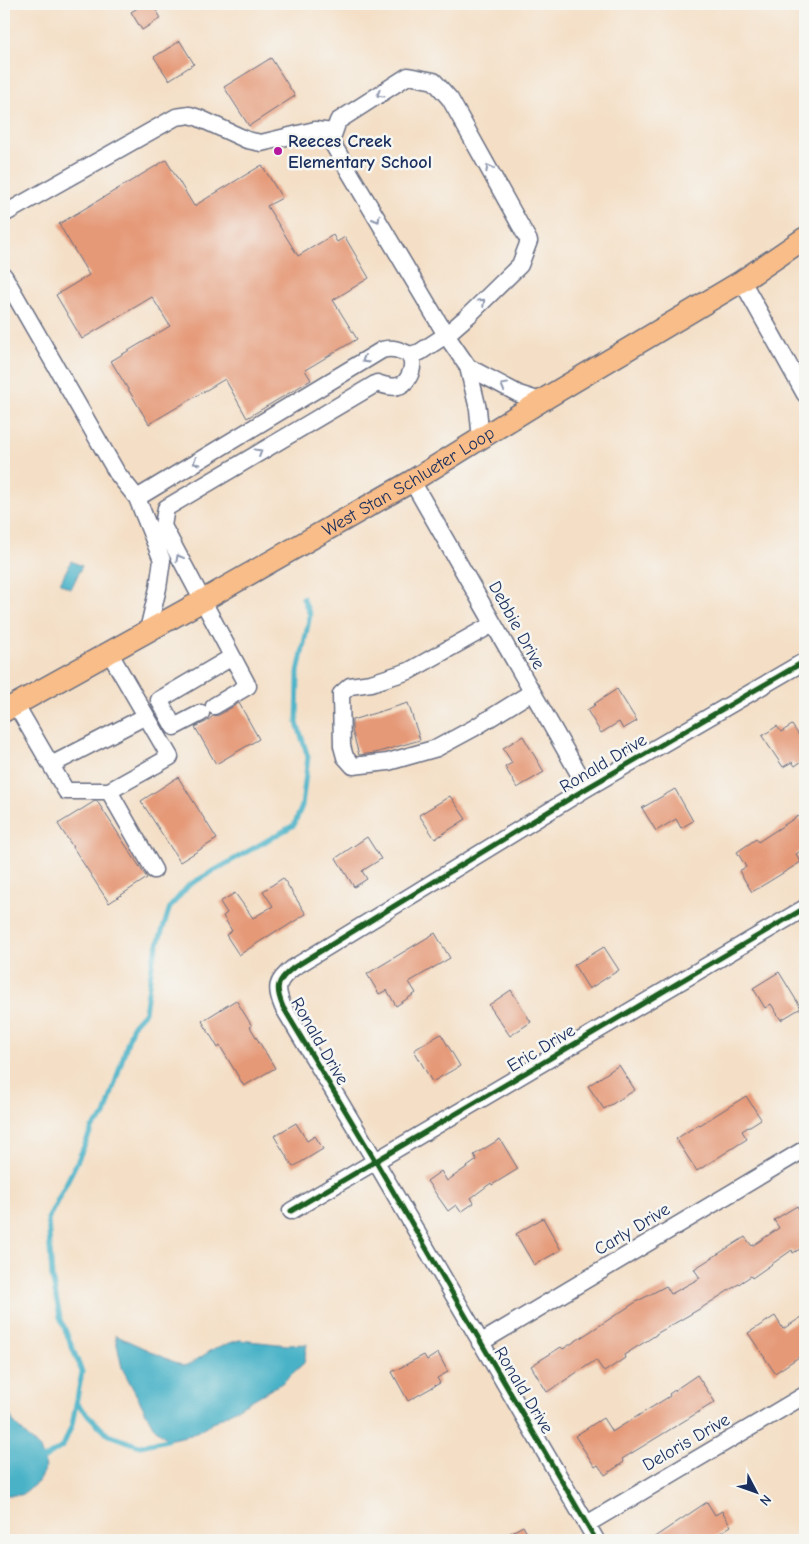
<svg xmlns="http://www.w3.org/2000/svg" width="809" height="1544" viewBox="0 0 809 1544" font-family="'Comic Neue',sans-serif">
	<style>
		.water { fill: #49b2c7; stroke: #327092 }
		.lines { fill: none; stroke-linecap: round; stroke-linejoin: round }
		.stream { stroke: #49b2c7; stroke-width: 5 }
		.building { fill: #e59977 }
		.minor-casing { stroke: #676d82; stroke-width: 19 }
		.major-casing { stroke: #676d82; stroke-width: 24 }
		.minor { stroke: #fff; stroke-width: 16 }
		.major { stroke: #f8bd88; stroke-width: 21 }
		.cycleway-casing { stroke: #f6f6f2; stroke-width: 8 }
		.cycleway { stroke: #1b5e20; stroke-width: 5 }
		.oneway { stroke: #8d97ae }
		.poi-dot { fill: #b5179e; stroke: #f6f6f2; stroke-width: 2 }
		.labels { text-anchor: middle; stroke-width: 5; stroke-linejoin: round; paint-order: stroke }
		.poi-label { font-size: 18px; font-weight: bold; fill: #1b2f5e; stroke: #f6f6f2; text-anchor: start }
		.street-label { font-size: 18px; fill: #1b2f5e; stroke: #f6f6f2 }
	</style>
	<rect width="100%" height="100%" fill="#f6f6f2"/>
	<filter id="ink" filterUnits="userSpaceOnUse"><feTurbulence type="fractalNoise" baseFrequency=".02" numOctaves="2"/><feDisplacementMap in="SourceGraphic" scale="10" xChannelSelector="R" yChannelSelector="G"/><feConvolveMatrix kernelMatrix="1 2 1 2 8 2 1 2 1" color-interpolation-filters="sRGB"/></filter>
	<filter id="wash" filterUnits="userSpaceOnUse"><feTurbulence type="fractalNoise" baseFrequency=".0096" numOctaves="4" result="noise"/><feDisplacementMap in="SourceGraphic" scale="20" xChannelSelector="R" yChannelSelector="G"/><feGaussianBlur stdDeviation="1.12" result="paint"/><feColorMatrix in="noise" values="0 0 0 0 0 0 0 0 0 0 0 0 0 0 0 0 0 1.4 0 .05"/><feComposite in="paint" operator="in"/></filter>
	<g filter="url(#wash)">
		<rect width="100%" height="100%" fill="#f4dfc6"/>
		<path class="water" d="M71 561 82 566 71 589 60 583Z
			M115 1335 183 1366 190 1364 215 1348 239 1340 288 1345 307 1344 304 1363 282 1383 191 1435 167 1440 153 1426 122 1368Z
			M4 1405 15 1424 40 1449 46 1467 38 1482 21 1495H4Z"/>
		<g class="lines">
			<path class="stream" d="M77 1404 108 1435 140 1446 167 1440
				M39 1462 63 1446 72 1425 82 1372 60 1317 52 1277 48 1219 77 1162 92 1128 105 1115 133 1025 145 1012 153 959 170 907 189 885 294 825 302 806 308 757 297 723 298 672 310 615 303 598"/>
		</g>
		<g id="blocks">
			<path class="building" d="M144 4H152L161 18 142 30 131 12Z
				M180 41 194 64 169 80 154 57Z
				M271 58 295 96 249 126 224 87Z
				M166 160 194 206 262 165 282 198 267 206 298 256 333 235 337 242 345 237 369 278 333 300 357 339 305 370 311 380 247 418 225 379 149 424 111 361 170 326 152 297 82 339 56 295 89 275 59 224Z
				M617 689 637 721 623 729 619 722 601 733 587 710 595 705 594 704Z
				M239 703 259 739 216 764 195 727 206 722 213 716 219 715Z
				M408 703 420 740 375 753 359 755 352 730V720Z
				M792 725 805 744V759L795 766 792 762 783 767 762 736 777 726 781 732Z
				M523 736 544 772 517 788 505 767 512 763 503 748Z
				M178 777 217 839 180 862 141 801Z
				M675 789 693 821 681 828 676 819 656 831 642 808Z
				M450 796 466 819 435 839 419 815Z
				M95 801H97L147 878 109 903 58 824Z
				M798 816 805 827V848L796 854 801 862 752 892 739 871 746 867 737 852 756 839 758 842Z
				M367 837 381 859 362 871 367 879 354 887 336 858Z
				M283 878 306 914 279 931 278 930 239 955 226 935 232 931 223 916 227 913 220 902 235 893 253 918 273 906 263 891Z
				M435 933 450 958 409 982 416 993 396 1006 387 990 379 994 367 974Z
				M604 947 619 970 589 989 574 965Z
				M779 972 801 1008 781 1020 771 1004 765 1008 753 988Z
				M511 990 531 1022 510 1036 489 1005Z
				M236 1000 252 1026 250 1027 275 1068 244 1086 220 1046 218 1048 202 1021Z
				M441 1034 460 1066 432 1082 414 1050Z
				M619 1065 635 1090 604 1109 588 1086Z
				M746 1096 761 1119 742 1131 747 1139 697 1171 676 1139 699 1124 700 1125Z
				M296 1123 307 1141 315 1136 323 1149 293 1167 274 1136Z
				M500 1139 518 1169 492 1185 491 1183 471 1198 474 1203 461 1212 456 1205 448 1211 427 1181 441 1171 447 1181 477 1160 474 1155Z
				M797 1206 805 1219V1246L793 1253 792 1250 752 1278 751 1276 703 1307 656 1334V1335L624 1355 625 1358 604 1372 596 1360 547 1392 531 1366 561 1347 563 1349 636 1302 666 1286 671 1294 700 1278 694 1269 745 1237 752 1246 779 1228 774 1220Z
				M543 1218 561 1250 534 1265 516 1234Z
				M805 1315V1353L775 1373 748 1333 775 1316 783 1329Z
				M438 1353 448 1372 437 1378 440 1383 408 1401 392 1372 424 1355 427 1360Z
				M697 1375 715 1402 622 1459 624 1462 605 1475 598 1465 595 1467 575 1436 603 1418 612 1432 670 1396 669 1394Z
				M707 1502 715 1515 722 1511 731 1526 709 1540H650Z
				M523 1526 531 1540H497Z"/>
		</g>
	</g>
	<g filter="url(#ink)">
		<use href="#blocks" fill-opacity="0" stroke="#676d82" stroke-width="1"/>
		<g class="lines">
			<defs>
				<path id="minor" d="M4 214 176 117 190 115 199 118 247 140 261 143 315 130 334 132
					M4 276 117 473 137 498 162 560 158 588 148 630
					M742 281 805 394
					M410 355 420 352 446 335 469 315 520 265 529 241 450 99 434 81 408 76 338 121 331 141 446 335 468 367 478 409 481 440
					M468 367 519 394 541 401
					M412 481 587 788
					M137 498 382 350C393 347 400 350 410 355 410 358 412 360 412 363 413 372 406 385 398 386 391 388 384 385 377 383L166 508 163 526 248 686 214 706
					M493 624 409 671 371 683 350 686 341 694 342 746 345 757 353 766 388 762 437 748 474 728 532 692
					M16 705 66 791H109L170 757 109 652
					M201 713 174 727 159 700 232 657
					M51 765 146 716
					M109 791 154 870
					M291 1211 805 908
					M480 1343 805 1149
					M587 1524 805 1395
					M596 1540 376 1162 283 1007C275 988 276 981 293 968L587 788 805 661"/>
				<g id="major">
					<path id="s1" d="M4 711 202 601 412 481 541 401 742 281 805 238"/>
				</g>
			</defs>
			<use href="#minor" class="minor-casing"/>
			<use href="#major" class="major-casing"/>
			<use href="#minor" class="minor"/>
			<use href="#major" class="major"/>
			<defs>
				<path id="cycleway" d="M291 1211 805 908
					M596 1540 376 1162 283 1007C275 988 276 981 293 968L587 788 805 661"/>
			</defs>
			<use href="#cycleway" class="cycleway-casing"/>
			<use href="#cycleway" class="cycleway"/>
		</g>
		<defs><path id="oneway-chevron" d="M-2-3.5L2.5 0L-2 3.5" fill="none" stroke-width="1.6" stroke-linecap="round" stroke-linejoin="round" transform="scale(1.25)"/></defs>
		<g class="oneway">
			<use href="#oneway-chevron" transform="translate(380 94) rotate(148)"/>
			<use href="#oneway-chevron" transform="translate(489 168) rotate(-119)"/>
			<use href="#oneway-chevron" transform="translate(377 219) rotate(60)"/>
			<use href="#oneway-chevron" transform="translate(482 302) rotate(-44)"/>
			<use href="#oneway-chevron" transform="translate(365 360) rotate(149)"/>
			<use href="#oneway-chevron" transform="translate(504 386) rotate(-151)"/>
			<use href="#oneway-chevron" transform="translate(259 452) rotate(-31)"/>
			<use href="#oneway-chevron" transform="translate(196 462) rotate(149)"/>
			<use href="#oneway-chevron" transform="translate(179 558) rotate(-118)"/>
		</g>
	</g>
	<circle class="poi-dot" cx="278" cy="151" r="5"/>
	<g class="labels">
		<g class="poi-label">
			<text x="288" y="147">Reeces Creek<tspan x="288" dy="21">Elementary School</tspan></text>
		</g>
		<g class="street-label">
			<text dy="6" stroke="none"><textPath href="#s1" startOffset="465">West Stan Schlueter Loop</textPath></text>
			<text transform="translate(517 625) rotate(61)" y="6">Debbie Drive</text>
			<text transform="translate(603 763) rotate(-31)" y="6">Ronald Drive</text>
			<text transform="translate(320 1041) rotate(60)" y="6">Ronald Drive</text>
			<text transform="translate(541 1048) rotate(-31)" y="6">Eric Drive</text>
			<text transform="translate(632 1229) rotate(-31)" y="6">Carly Drive</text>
			<text transform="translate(524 1390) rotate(59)" y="6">Ronald Drive</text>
			<text transform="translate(686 1442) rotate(-30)" y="6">Deloris Drive</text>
		</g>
	</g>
	<rect width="809" height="1544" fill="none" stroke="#f6f6f2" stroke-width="20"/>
	<g transform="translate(756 1492) rotate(131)" stroke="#f6f6f2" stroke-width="4" paint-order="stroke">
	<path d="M0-4L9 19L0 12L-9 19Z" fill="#1b2f5e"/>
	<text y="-8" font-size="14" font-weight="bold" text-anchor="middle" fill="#1b2f5e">N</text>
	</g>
</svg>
